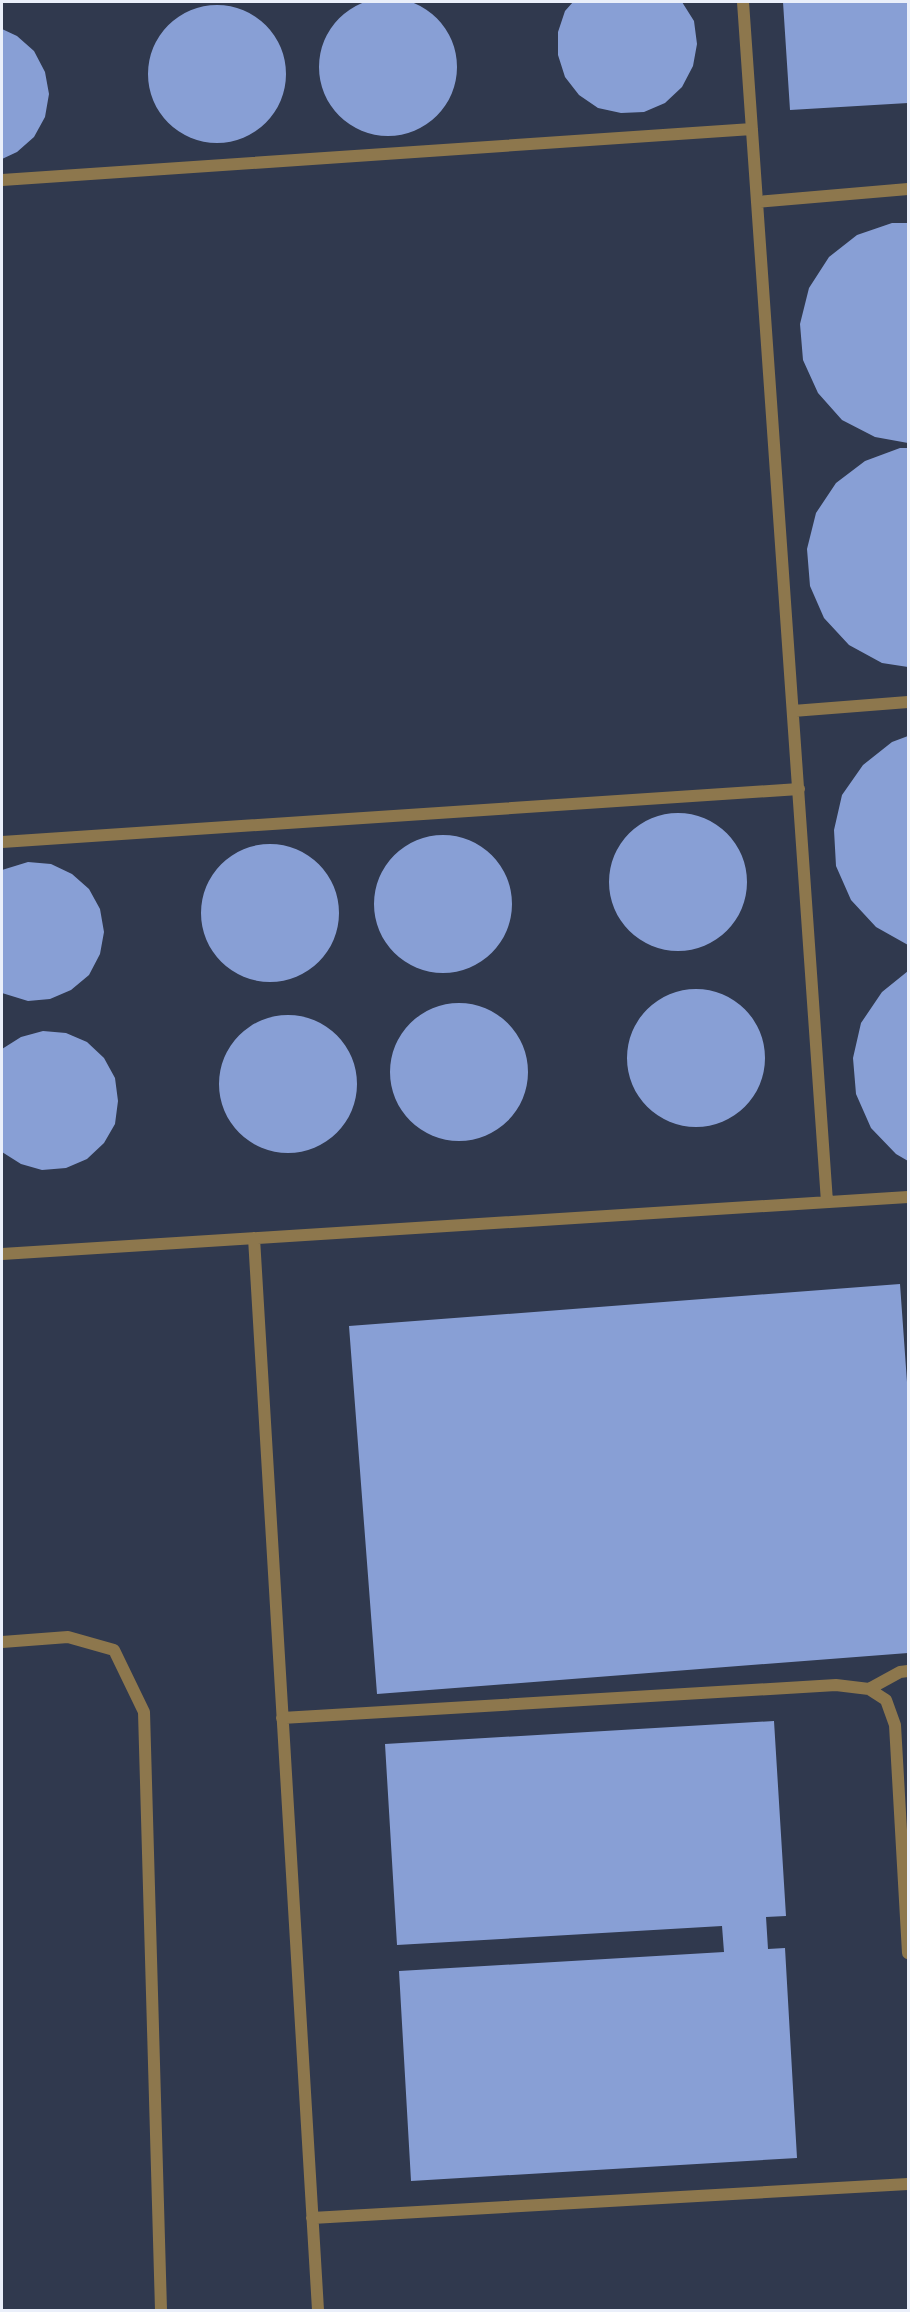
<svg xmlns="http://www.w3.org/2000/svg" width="910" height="2312" viewBox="0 0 910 2312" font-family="Manrope,sans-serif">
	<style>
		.built { fill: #30394e }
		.building { fill: #889fd5 }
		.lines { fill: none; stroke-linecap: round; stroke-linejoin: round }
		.lane { stroke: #8d774d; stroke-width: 12 }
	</style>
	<rect width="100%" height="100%" fill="#293040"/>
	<path class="built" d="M2 2H908V2310H2Z"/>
	<path class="building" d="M319 67a69 69 0 1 1 138 0a69 69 0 1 1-138 0Z
		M573 2H682L694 21 697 44 693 66 682 87 665 103 644 112 621 113 598 108 579 95 565 77 558 55V32L565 11Z
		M783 2H908V103L790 110Z
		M148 74a69 69 0 1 1 138 0a69 69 0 1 1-138 0Z
		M2 29 17 36 34 51 45 72 49 94 45 117 34 137 17 152 2 159Z
		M892 223H908V443L875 437 842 420 818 393 803 360 800 324 809 288 829 257 857 235Z
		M900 448H908V667L882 663 849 645 824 618 810 586 807 549 816 513 836 483 865 461Z
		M908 736V945L876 927 851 900 836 866 834 830 842 795 863 765 892 742Z
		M609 882a69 69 0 1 1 138 0a69 69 0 1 1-138 0Z
		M374 904a69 69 0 1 1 138 0a69 69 0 1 1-138 0Z
		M201 913a69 69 0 1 1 138 0a69 69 0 1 1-138 0Z
		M28 862 51 864 72 874 89 889 100 909 104 932 100 954 89 975 71 990 50 999 28 1001 2 993V870Z
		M908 971V1161L896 1154 871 1128 856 1094 853 1058 861 1023 882 992Z
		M627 1058a69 69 0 1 1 138 0a69 69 0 1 1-138 0Z
		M390 1072a69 69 0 1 1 138 0a69 69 0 1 1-138 0Z
		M219 1084a69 69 0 1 1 138 0a69 69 0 1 1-138 0Z
		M43 1031 66 1033 87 1042 104 1058 115 1078 118 1101 115 1124 104 1143 87 1159 66 1168 42 1170 21 1164 2 1152V1049L21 1037Z
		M900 1284 908 1396V1653L377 1694 349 1326Z
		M774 1721 786 1916 766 1917 768 1949 785 1948 797 2158 411 2181 399 1971 724 1952 722 1926 397 1945 385 1744Z"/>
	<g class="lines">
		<path class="lane" d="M743 2 827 1202
			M2 180 752 129
			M757 202 908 189
			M793 711 908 702
			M2 842 799 789
			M254 1238 318 2310
			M2 1254 908 1197
			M2 1642 68 1637 114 1650 144 1712 161 2310
			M869 1689 900 1672 908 1671
			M282 1718 836 1685 869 1689 886 1700 895 1725 908 1953
			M312 2218 908 2184"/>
	</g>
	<rect width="910" height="2312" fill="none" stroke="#eaeffa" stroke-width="6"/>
</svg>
